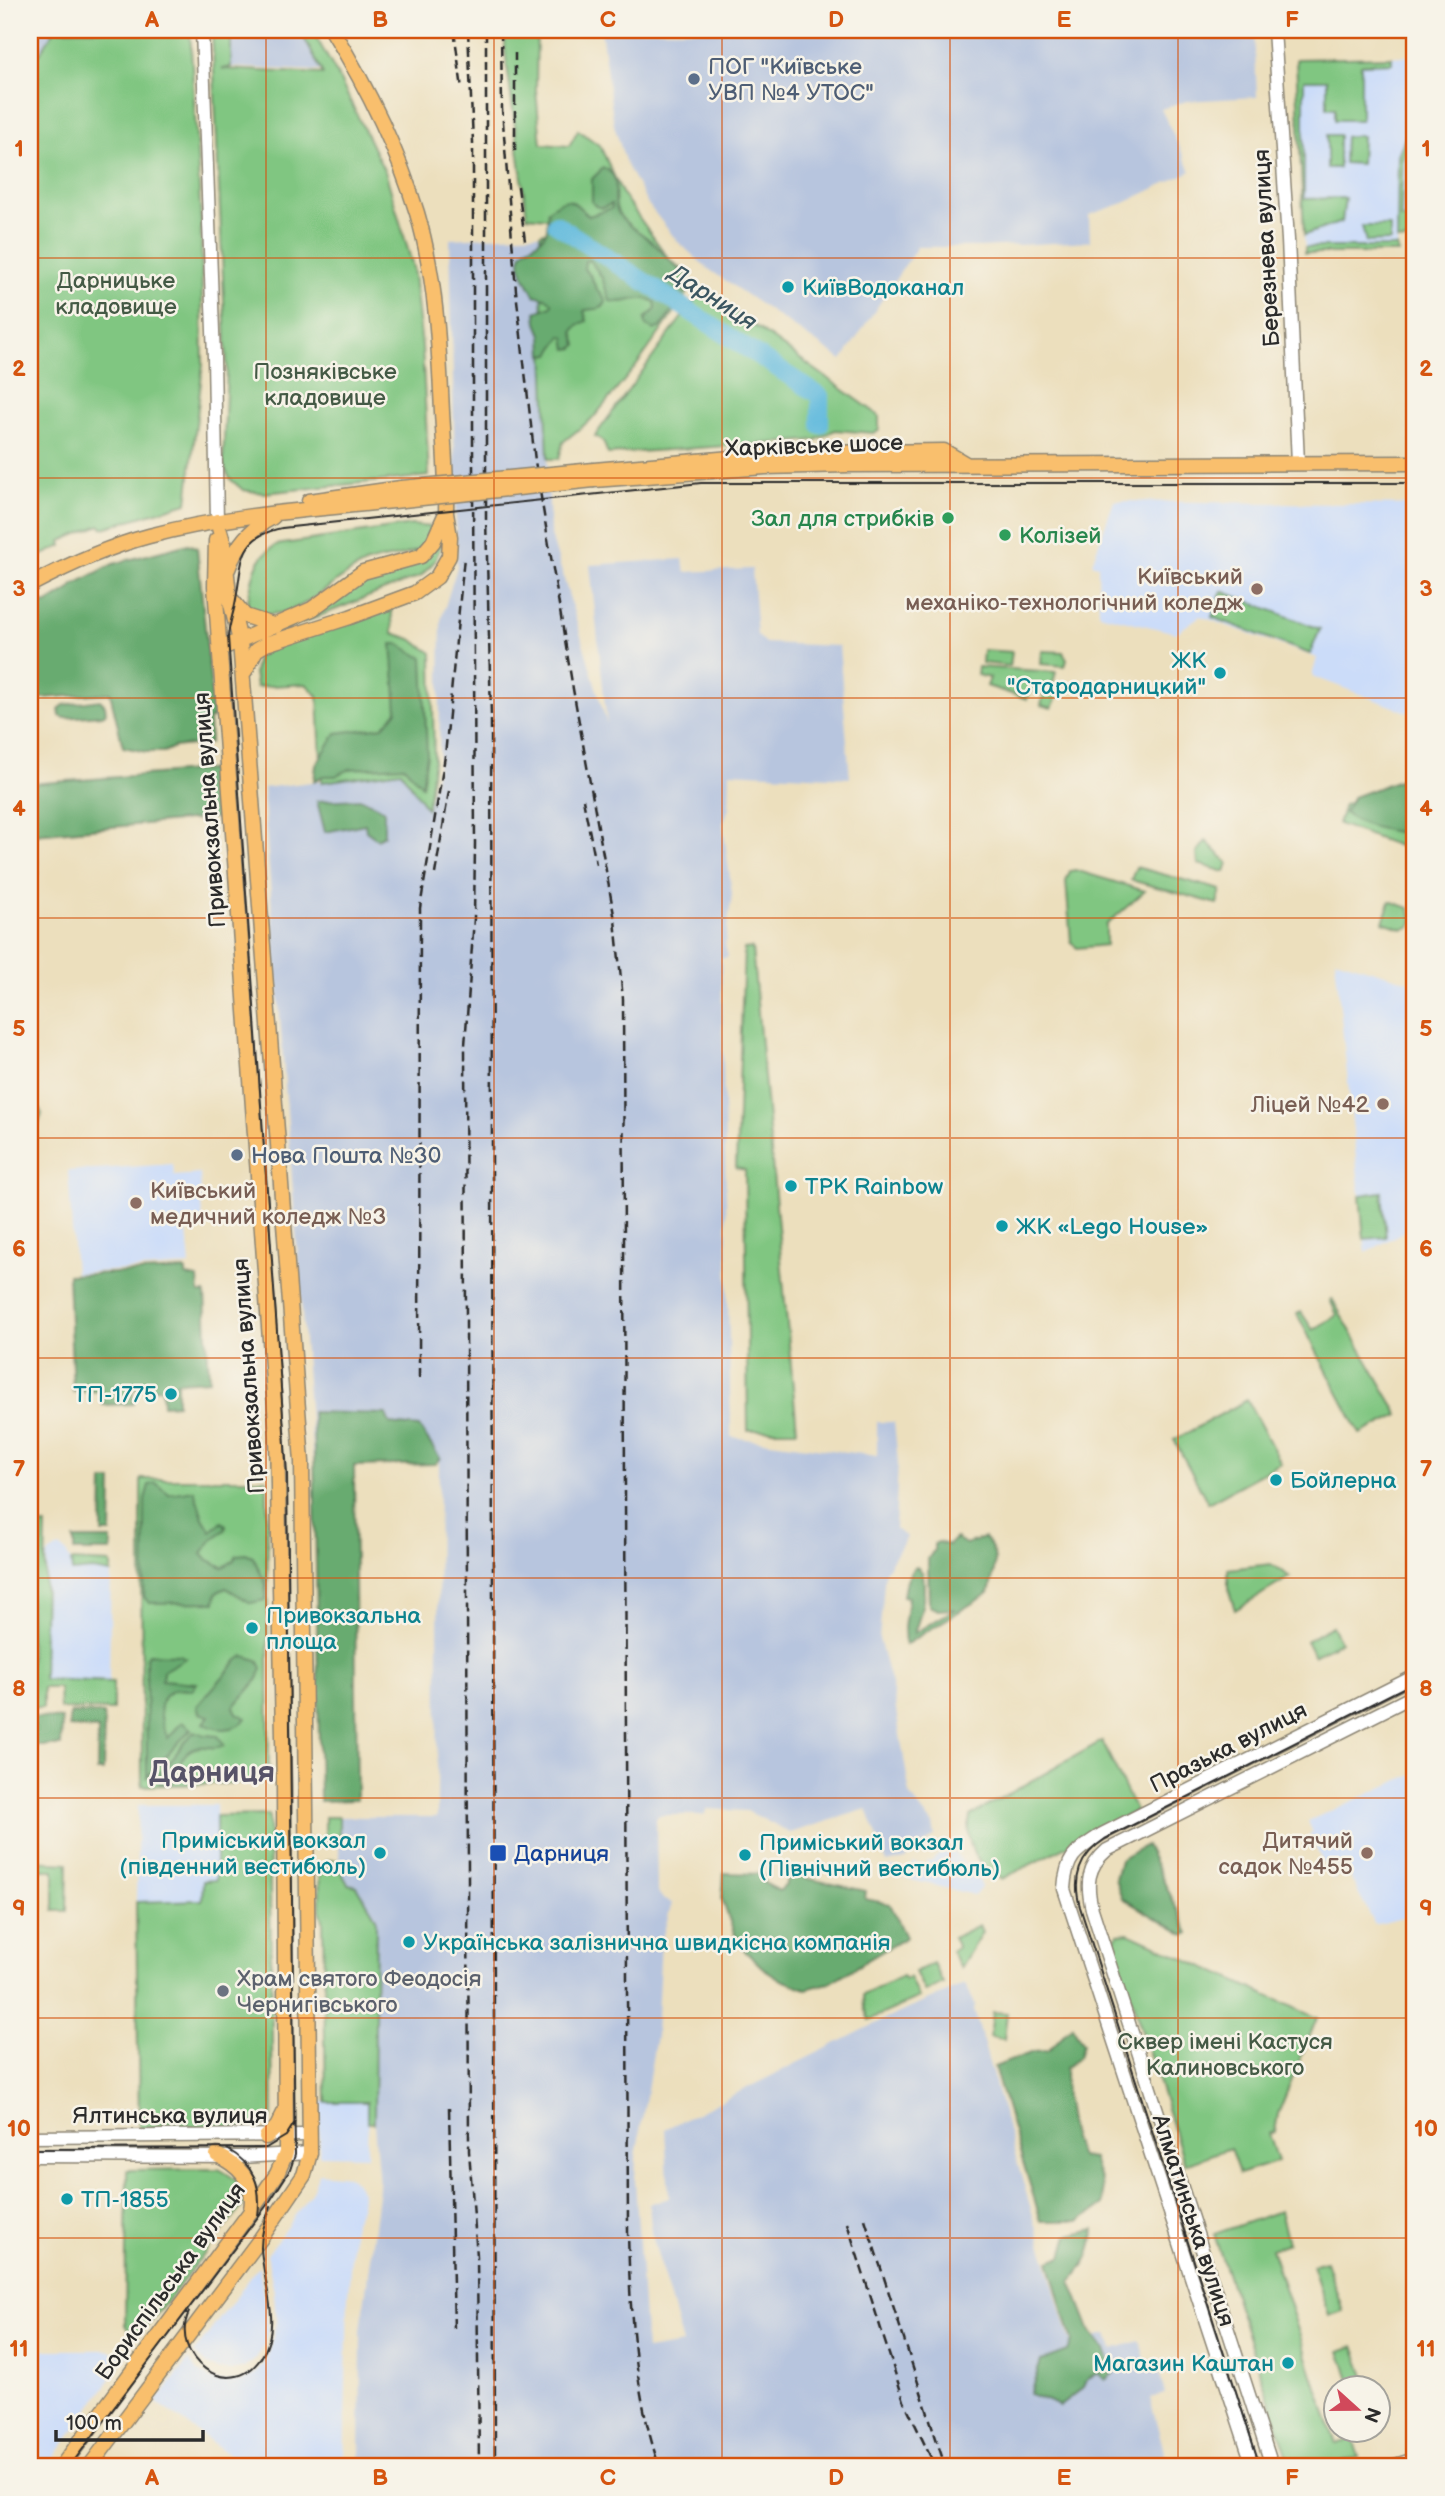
<svg xmlns="http://www.w3.org/2000/svg" width="1445" height="2496" viewBox="0 0 1445 2496" font-family="'Balsamiq Sans',sans-serif">
	<style>
		.built { fill: #cbdcf9 }
		.industrial { fill: #b7c5de }
		.green { fill: #80c681; stroke: #567856; stroke-width: 2 }
		.forest { fill: #68ab6f; stroke: #4a6b4d; stroke-width: 2 }
		.lines { fill: none; stroke-linecap: round; stroke-linejoin: round }
		.river { stroke: #5fb9dd; stroke-width: 18 }
		.minor-casing { stroke: #8c8574; stroke-width: 15 }
		.major-casing { stroke: #8c8574; stroke-width: 17 }
		.minor { stroke: #fff; stroke-width: 12 }
		.major { stroke: #f9bf6d; stroke-width: 14 }
		.tram { stroke: #2b2b2b; stroke-width: 2 }
		.rail { stroke: #2b2b2b; stroke-width: 2.5; stroke-dasharray: 10 5; stroke-linecap: butt }
		.major-bridge-casing { stroke: #8c8574; stroke-width: 17; stroke-linecap: butt }
		.major-bridge { stroke: #f9bf6d; stroke-width: 14 }
		.grid { fill: none; stroke: #d5540f; stroke-width: 2; stroke-opacity: 0.55 }
		.service-dot { fill: #5c6f8a; stroke: #f7f3e8; stroke-width: 2.5 }
		.culture-dot { fill: #0f9aa8; stroke: #f7f3e8; stroke-width: 2.5 }
		.leisure-dot { fill: #2e9e5b; stroke: #f7f3e8; stroke-width: 2.5 }
		.education-dot { fill: #8d6e63; stroke: #f7f3e8; stroke-width: 2.5 }
		.transit-dot { fill: #1a4fb4; stroke: #f7f3e8; stroke-width: 2.5 }
		.worship-dot { fill: #6b7280; stroke: #f7f3e8; stroke-width: 2.5 }
		.labels { text-anchor: middle; stroke-width: 5; stroke-linejoin: round; paint-order: stroke }
		.service-label { font-size: 23px; fill: #4e5e75; stroke: #f7f3e8; text-anchor: start }
		.street-label { font-size: 23px; fill: #2b2b2b; stroke: #f7f3e8 }
		.park-label { font-size: 23px; fill: #445a45; stroke: #f7f3e8 }
		.culture-label { font-size: 23px; fill: #0d838f; stroke: #f7f3e8; text-anchor: start }
		.leisure-label { font-size: 23px; fill: #27864d; stroke: #f7f3e8; text-anchor: end }
		.education-label { font-size: 23px; fill: #785e54; stroke: #f7f3e8; text-anchor: end }
		.transit-label { font-size: 23px; fill: #164399; stroke: #f7f3e8; text-anchor: start }
		.worship-label { font-size: 23px; fill: #5b616d; stroke: #f7f3e8; text-anchor: start }
		.water-label { font-size: 24px; font-style: italic; fill: #3b5660; stroke: #f7f3e8 }
		.district-label { font-size: 30px; font-weight: bold; fill: #575368; stroke: #f7f3e8 }
		.neatline { fill: none; stroke: #d5540f; stroke-width: 2.5 }
		.grid-label { font-size: 23px; text-anchor: middle; font-weight: bold; fill: #d5540f }
	</style>
	<rect width="100%" height="100%" fill="#f7f3e8"/>
	<filter id="ink" filterUnits="userSpaceOnUse"><feTurbulence type="fractalNoise" baseFrequency=".0143" numOctaves="2"/><feDisplacementMap in="SourceGraphic" scale="14" xChannelSelector="R" yChannelSelector="G"/><feConvolveMatrix kernelMatrix="1 2 1 2 8 2 1 2 1" color-interpolation-filters="sRGB"/></filter>
	<filter id="wash" filterUnits="userSpaceOnUse"><feTurbulence type="fractalNoise" baseFrequency=".00686" numOctaves="4" result="noise"/><feDisplacementMap in="SourceGraphic" scale="28" xChannelSelector="R" yChannelSelector="G"/><feGaussianBlur stdDeviation="1.57" result="paint"/><feColorMatrix in="noise" values="0 0 0 0 0 0 0 0 0 0 0 0 0 0 0 0 0 1.4 0 .05"/><feComposite in="paint" operator="in"/></filter>
	<g filter="url(#wash)">
		<rect width="100%" height="100%" fill="#ecdfbd"/>
		<path class="built" d="M1415 56V240L1397 241 1398 253H1305L1296 59Z
			M1114 501 1415 505V715L1312 676 1317 658 1200 616 1176 633 1099 614 1098 565 1092 563Z
			M1335 959 1415 983V1225L1366 1253Z
			M173 1164 174 1176 200 1174 203 1230 187 1231 190 1266 75 1273 68 1171Z
			M60 1547 66 1552 71 1561 111 1563 109 1681 43 1680 47 1555Z
			M1415 1773V1928L1406 1917 1375 1925 1347 1871 1332 1879 1309 1835 1313 1833 1308 1821Z
			M138 1805H216V1881L203 1901 136 1902Z
			M949 1851 954 1852 980 1882 981 1888 974 1895 887 1874 889 1867 911 1869 913 1863 925 1866 927 1861 931 1862 942 1852Z
			M320 2102H368L367 2156 319 2155Z
			M319 2173 348 2176 358 2184 362 2193 361 2208 354 2221 348 2295 344 2466H245L156 2402 189 2360 197 2371 210 2379 227 2382 242 2381 255 2375 266 2361 273 2339 276 2321 274 2292 267 2255 312 2191Z
			M259 2266 268 2330 263 2348 256 2359 244 2368 231 2371 217 2370 207 2365 194 2353Z
			M30 2350H105L128 2355 48 2466H30Z"/>
		<path class="industrial" d="M30 30H55L30 68Z
			M231 30H300L322 71 231 67Z
			M601 30H1254L1257 97 1187 101 1161 109 1191 171 1124 203 1089 215 1090 241 981 247H917L842 360 707 268 677 241 647 203 626 164 614 125Z
			M540 234 550 532 607 724 590 565 683 559 685 572 752 569 757 635 765 643 839 646 850 778 730 772 729 808 723 824 732 894 725 945 728 957 721 959 731 1437 877 1456V1422H894L898 1462 895 1529 907 1537 885 1572 879 1639 893 1692 910 1795 933 1825 934 1830 935 1836 906 1859 887 1863 867 1809 790 1833 747 1811 707 1809 704 1815H659L656 1818 657 1891 663 1899 672 1903 661 1942 656 2036 636 2156 635 2180 646 2350 683 2344 652 2235 649 2204 669 2197 665 2129 881 2021 965 1984 975 2004 974 2010 1020 2172 1071 2344 1108 2333 1113 2349 1140 2341 1146 2362 1156 2360 1165 2394 1150 2398 1168 2466H360L361 2331 379 2186 374 2123 376 1918 357 1886 348 1884 339 1868V1817H437L439 1460 313 1461 263 788 401 771 428 808 439 760 441 620 457 567 450 239Z"/>
		<path class="green" d="M55 30H190L201 222 203 364 187 503 103 528 100 525 61 541 62 546 30 561V68Z
			M212 30H231V67L222 69 323 74 300 30H312L337 74 386 174 413 267 422 346 429 476 264 493 243 490 230 479 223 464 227 368Z
			M505 30H537L536 90 541 144 569 146 578 130 600 146 623 195 669 259 688 274 689 290 683 302 557 219 527 216 505 50Z
			M1392 57V63L1361 64V120H1335V108H1327V80H1304V199L1345 198 1342 222 1304 235 1296 59Z
			M1327 135H1339V168H1327Z
			M1345 136H1362L1361 164 1344 163Z
			M1406 136 1413 140 1403 157 1401 218 1415 219V240L1397 241 1398 155Z
			M1362 226H1390V241L1366 242Z
			M554 228 678 307 637 365 594 417 563 442 559 459H548L540 234Z
			M1305 247H1397L1398 253H1305Z
			M703 297 714 298 728 307 873 411 879 417V430L873 433 835 430 816 440 608 454 603 441 595 436 696 298Z
			M411 525 431 527C430 535 425 545 417 550 402 558 381 557 365 564 326 582 302 622 253 613L247 605C252 582 253 558 276 545Z
			M442 533 445 534 435 561 421 576 266 637 264 633 356 579 400 564Z
			M1222 591 1320 629 1310 654 1212 617Z
			M391 604 393 633 411 639 432 653 434 760 427 809 401 771 322 782 318 696 306 684 256 687 254 672 257 657 272 648Z
			M983 650 1012 652 1010 666 982 663Z
			M1042 651 1063 652 1067 659 1065 666 1041 664Z
			M978 667 1056 672 1051 691 1058 695 1052 708 1041 705 1044 694 1031 690 1027 699 987 686 990 678 977 675Z
			M1415 775V852L1338 824 1344 805Z
			M1206 841 1228 863 1225 872 1198 864 1197 853Z
			M1136 867 1221 890 1217 904 1131 880Z
			M1075 870 1145 891 1106 925V945L1077 948 1071 942 1066 881 1070 871Z
			M1390 901 1409 908 1413 921 1411 926 1404 929 1383 922Z
			M752 948 797 1430H748L745 1170 736 1168 744 949Z
			M30 1097 38 1105 42 1114 30 1148Z
			M1382 1192 1386 1237 1364 1239 1360 1195Z
			M1332 1299 1399 1415 1360 1434 1297 1314 1301 1312 1313 1330 1337 1315 1330 1300Z
			M1247 1400 1281 1463 1208 1503 1174 1440Z
			M141 1479H267L269 1782 142 1786Z
			M46 1525 43 1679 113 1682V1710L60 1709 59 1688H43V1708H30V1526Z
			M71 1561 111 1563V1573L92 1570 72 1572Z
			M1271 1564 1290 1577 1235 1610 1228 1588V1569Z
			M1332 1626 1340 1642 1314 1656 1306 1641Z
			M1102 1741 1136 1811 1002 1879C975 1865 965 1846 970 1816Z
			M269 1815 273 2112 270 2121 252 2128 152 2130 139 2128 136 1902 202 1900 203 1881 216 1880V1816Z
			M325 1817H339V1842H325Z
			M326 1860H339V1868L348 1884 357 1886 376 1918 374 2123H367V2102H326L323 1920 320 1910 319 1867H326Z
			M30 1861 68 1863 67 1911H54V1870H34L32 1912H30Z
			M979 1925 982 1932 960 1968 951 1951 958 1947 953 1938Z
			M1129 1933 1317 2018 1278 2114 1275 2132 1269 2134 1278 2161 1239 2174 1230 2148 1185 2164 1113 1942 1118 1934Z
			M933 1963 943 1983 925 1992 915 1972Z
			M902 1976 905 1979 909 1977 919 1998 869 2020 864 2008 863 1995Z
			M993 2012 1007 2013 1004 2039 990 2037Z
			M219 2169C237 2179 243 2183 244 2204L148 2325 138 2334 129 2331 125 2325 127 2170Z
			M1280 2211 1288 2243 1271 2249 1336 2444 1353 2439 1359 2457 1331 2466H1291L1214 2234Z
			M1326 2261 1343 2311 1329 2316 1312 2265Z
			M1354 2346 1369 2387H1353L1340 2351Z"/>
		<path class="forest" d="M603 168C624 176 611 195 617 210 623 225 642 232 653 243 664 253 673 264 684 274L685 292 661 327 654 330 646 326 645 319 656 309 655 302C639 293 625 306 610 301L602 278 590 260 585 261 584 269C592 275 592 280 596 288 600 294 604 295 606 302 601 313 593 307 584 311L587 321 578 325 573 331 577 345 574 348 567 349 565 337 562 336 550 354 543 355 542 335 537 323 536 312 551 306 552 303 548 299 534 295C527 281 509 257 530 246 536 243 543 238 546 232 549 226 546 217 548 210 571 192 572 202 589 216L612 208V204L601 208 595 206 592 202V179Z
			M188 544 197 548 214 717 209 719 210 743 174 747 164 752H146L123 747 110 693 30 699V606L39 601 46 604 70 589 73 585 113 564Z
			M392 644H398L423 658 427 755 422 786 404 766 350 769 336 776H323L314 781 316 765 336 733 383 727 397 711Z
			M100 700 105 705 106 713 102 715 64 718 60 716 59 709 64 705Z
			M219 769 222 817 35 834 38 874 30 875V784Z
			M1415 774V835C1392 831 1363 828 1344 813L1353 797Z
			M362 799 384 810V835L377 839 366 831 365 824 325 832 317 801Z
			M186 1270V1276L198 1278 199 1293H205L209 1380 177 1382V1404L163 1405 162 1388 133 1389V1404L103 1405 102 1391 73 1392 68 1275Z
			M312 1412 386 1414 390 1424 419 1427 440 1458 435 1464 354 1466 357 1800 320 1801 314 1449Z
			M103 1481H112L111 1533H102Z
			M156 1483 169 1494 194 1490 203 1518 211 1531 222 1522 226 1525 225 1530 214 1538 202 1553 208 1560 223 1567 233 1561 237 1555 246 1554 253 1557 266 1584 265 1600 251 1603 226 1588 216 1593 215 1602 149 1603 144 1597 145 1499 149 1485Z
			M956 1538 966 1544 984 1538C1002 1554 993 1573 989 1593L905 1645 904 1628 908 1597 903 1596 905 1585 913 1568 917 1567 923 1573C926 1595 922 1612 914 1633L955 1609 938 1610 929 1606 928 1559 934 1550V1544L938 1542 948 1545Z
			M74 1539H111V1551H74Z
			M149 1654 180 1655 186 1658 163 1671 162 1680 197 1683 192 1690C185 1690 175 1688 170 1692 154 1700 162 1726 168 1738L182 1722 191 1729 147 1777 146 1658Z
			M244 1656 258 1660 262 1668 258 1679 234 1707 237 1713 246 1718C238 1731 216 1732 204 1723L209 1716 199 1713 197 1706 237 1661Z
			M70 1713 104 1714 103 1771H97L98 1729 69 1727Z
			M30 1717 62 1719 61 1746H30Z
			M194 1731 205 1735 218 1736 224 1745C215 1750 211 1746 201 1747 182 1748 178 1767 173 1782L160 1783 157 1780 160 1773Z
			M1146 1845 1189 1933 1185 1935 1122 1898 1115 1879 1120 1860Z
			M793 1871 804 1873 805 1878 866 1891 865 1899 890 1904 906 1937 829 1983 806 1989 782 1980 763 1968 746 1952 734 1933 722 1899 724 1873 764 1874V1883L779 1891 785 1886Z
			M1072 2026 1083 2044 1079 2057 1065 2068C1065 2099 1067 2129 1080 2157L1093 2159 1101 2182 1103 2205 1079 2221H1041L994 2067 1033 2052 1048 2051Z
			M1094 2229C1093 2252 1086 2264 1071 2281L1091 2332 1105 2350 1114 2373 1105 2380 1098 2373 1088 2378 1084 2387 1060 2406 1030 2394 1041 2361 1068 2351 1072 2341 1049 2261 1062 2256 1068 2235Z"/>
		<g class="lines">
			<path class="river" d="M556 224 820 396V425"/>
		</g>
	</g>
	<g filter="url(#ink)">
		<g class="lines">
			<defs>
				<path id="minor" d="M202 30 214 358 217 521
					M1274 30 1288 240 1298 463
					M30 2137 310 2135
					M30 2156 240 2157 310 2153
					M1253 2466 1064 1889C1066 1856 1076 1851 1102 1834L1415 1676
					M1272 2466 1092 1909C1086 1884 1087 1867 1107 1850L1415 1695
					M1392 2466 1415 2459"/>
				<path id="major" d="M594 470 765 455 868 452 944 451 966 464
					M594 480 765 467 850 465 1415 463
					M309 501 401 488
					M228 569C237 544 250 529 273 517
					M30 585C68 565 107 547 149 536 231 514 318 509 403 500
					M233 601 245 616 276 626
					M220 649 312 609 363 572 421 556 433 542 446 513
					M245 671 256 650 266 644 350 617 415 593 437 577 449 556 450 537 446 513C447 480 444 446 442 412 439 345 436 277 417 213 397 148 367 87 332 30
					M266 2137 277 2127 284 2113
					M217 2155C240 2166 256 2183 251 2209
					M62 2466 251 2211 277 2174 286 2153 284 1786 277 1436 215 586 216 540
					M90 2466 261 2238 304 2175 310 2153 302 1462 240 641 229 596 224 545 217 521"/>
			</defs>
			<use href="#minor" class="minor-casing"/>
			<use href="#major" class="major-casing"/>
			<use href="#minor" class="minor"/>
			<use href="#major" class="major"/>
			<path class="tram" d="M30 2149 266 2148 286 2136 295 2122
				M227 2149C254 2164 262 2186 258 2216
				M189 2312C168 2357 230 2404 261 2358 283 2325 263 2285 261 2248 261 2233 265 2220 271 2206
				M70 2466 270 2201 290 2170 295 2155 287 1473 228 637C229 624 234 612 236 599 243 563 237 537 282 528L701 483H1415
				M1260 2466 1080 1907C1072 1878 1079 1856 1105 1839L1415 1682"/>
			<path class="rail" d="M454 30 462 89
				M468 30 473 142V489L475 844 474 918 465 1045 469 2151 477 2256 479 2466
				M486 30V518L491 716 495 2466
				M501 30 502 109 516 291 535 461 573 689 615 920 623 999 628 2232C630 2311 634 2391 659 2466
				M515 151V53
				M518 186 525 241
				M583 799 596 864
				M435 874 449 791
				M419 1378 420 908 445 756 464 557
				M449 2108 454 2330
				M865 2219 945 2466
				M847 2223 904 2401 935 2466"/>
			<defs>
				<path id="major-bridge" d="M401 488 594 470
					M403 500 594 480"/>
			</defs>
			<use href="#major-bridge" class="major-bridge-casing"/>
			<use href="#major-bridge" class="major-bridge"/>
		</g>
	</g>
	<path class="grid" d="M266 30V2466M494 30V2466M722 30V2466M950 30V2466M1178 30V2466M30 258H1415M30 478H1415M30 698H1415M30 918H1415M30 1138H1415M30 1358H1415M30 1578H1415M30 1798H1415M30 2018H1415M30 2238H1415"/>
	<g class="service-dot">
		<circle cx="694" cy="79" r="7"/>
		<circle cx="237" cy="1155" r="7"/>
	</g>
	<g class="culture-dot">
		<circle cx="788" cy="287" r="7"/>
		<circle cx="1220" cy="673" r="7"/>
		<circle cx="791" cy="1186" r="7"/>
		<circle cx="1002" cy="1226" r="7"/>
		<circle cx="171" cy="1394" r="7"/>
		<circle cx="1276" cy="1480" r="7"/>
		<circle cx="252" cy="1628" r="7"/>
		<circle cx="380" cy="1853" r="7"/>
		<circle cx="745" cy="1855" r="7"/>
		<circle cx="409" cy="1942" r="7"/>
		<circle cx="67" cy="2199" r="7"/>
		<circle cx="1288" cy="2363" r="7"/>
	</g>
	<g class="leisure-dot">
		<circle cx="948" cy="518" r="7"/>
		<circle cx="1005" cy="535" r="7"/>
	</g>
	<g class="education-dot">
		<circle cx="1257" cy="589" r="7"/>
		<circle cx="1383" cy="1104" r="7"/>
		<circle cx="136" cy="1203" r="7"/>
		<circle cx="1367" cy="1853" r="7"/>
	</g>
	<rect class="transit-dot" x="489" y="1844" width="18" height="18" rx="3.5"/>
	<circle class="worship-dot" cx="223" cy="1991" r="7"/>
	<g class="labels">
		<g class="service-label">
			<text x="708" y="74">ПОГ "Київське<tspan x="708" dy="26">УВП №4 УТОС"</tspan></text>
			<text x="251" y="1163">Нова Пошта №30</text>
		</g>
		<g class="street-label">
			<text transform="translate(1266 248) rotate(-93)" y="8">Березнева вулиця</text>
			<text transform="translate(814 445) rotate(-2)" y="8">Харківське шосе</text>
			<text transform="translate(209 810) rotate(-94)" y="8">Привокзальна вулиця</text>
			<text transform="translate(248 1376) rotate(-94)" y="8">Привокзальна вулиця</text>
			<text transform="translate(1228 1747) rotate(-27)" y="8">Празька вулиця</text>
			<text x="170" y="2123">Ялтинська вулиця</text>
			<text transform="translate(1194 2220) rotate(72)" y="8">Алматинська вулиця</text>
			<text transform="translate(170 2281) rotate(-54)" y="8">Бориспільська вулиця</text>
		</g>
		<g class="park-label">
			<text x="116" y="288">Дарницьке<tspan x="116" dy="26">кладовище</tspan></text>
			<text x="325" y="379">Позняківське<tspan x="325" dy="26">кладовище</tspan></text>
			<text x="1225" y="2049">Сквер імені Кастуся<tspan x="1225" dy="26">Калиновського</tspan></text>
		</g>
		<g class="culture-label">
			<text x="802" y="295">КиївВодоканал</text>
			<text x="1206" y="668" text-anchor="end">ЖК<tspan x="1206" dy="26">"Стародарницкий"</tspan></text>
			<text x="805" y="1194">ТРК Rainbow</text>
			<text x="1016" y="1234">ЖК «Lego House»</text>
			<text x="157" y="1402" text-anchor="end">ТП-1775</text>
			<text x="1290" y="1488">Бойлерна</text>
			<text x="266" y="1623">Привокзальна<tspan x="266" dy="26">площа</tspan></text>
			<text x="366" y="1848" text-anchor="end">Приміський вокзал<tspan x="366" dy="26">(південний вестибюль)</tspan></text>
			<text x="759" y="1850">Приміський вокзал<tspan x="759" dy="26">(Північний вестибюль)</tspan></text>
			<text x="423" y="1950">Українська залізнична швидкісна компанія</text>
			<text x="81" y="2207">ТП-1855</text>
			<text x="1274" y="2371" text-anchor="end">Магазин Каштан</text>
		</g>
		<g class="leisure-label">
			<text x="934" y="526">Зал для стрибків</text>
			<text x="1019" y="543" text-anchor="start">Колізей</text>
		</g>
		<g class="education-label">
			<text x="1243" y="584">Київський<tspan x="1243" dy="26">механіко-технологічний коледж</tspan></text>
			<text x="1369" y="1112">Ліцей №42</text>
			<text x="150" y="1198" text-anchor="start">Київський<tspan x="150" dy="26">медичний коледж №3</tspan></text>
			<text x="1353" y="1848">Дитячий<tspan x="1353" dy="26">садок №455</tspan></text>
		</g>
		<g class="transit-label">
			<text x="514" y="1861">Дарниця</text>
		</g>
		<g class="worship-label">
			<text x="237" y="1986">Храм святого Феодосія<tspan x="237" dy="26">Чернигівського</tspan></text>
		</g>
		<g class="water-label">
			<text transform="translate(713 297) rotate(33)" y="8">Дарниця</text>
		</g>
		<g class="district-label">
			<text x="212" y="1782">Дарниця</text>
		</g>
	</g>
	<rect width="1445" height="2496" fill="none" stroke="#f7f3e8" stroke-width="77"/>
	<g transform="translate(1357 2409) rotate(111)"><circle r="33" fill="#f7f3e8" stroke="#a5a39c" stroke-width="2"/>
	<path d="M0-5L12 26L0 18L-12 26Z" fill="#d1495b"/>
	<text y="-10" font-size="19" font-weight="bold" text-anchor="middle" fill="#2b2b2b">N</text>
	</g>
	<path d="M56 2430v10h147v-10" fill="none" stroke="#2b2b2b" stroke-width="3.5"/>
	<text x="66" y="2430" font-size="21" fill="#2b2b2b" stroke="#f7f3e8" stroke-width="5" paint-order="stroke">100 m</text>
	<rect x="38" y="38" width="1368" height="2420" class="neatline"/>
	<g class="grid-label">
		<text x="152" y="27">A</text>
		<text x="380" y="27">B</text>
		<text x="608" y="27">C</text>
		<text x="836" y="27">D</text>
		<text x="1064" y="27">E</text>
		<text x="1292" y="27">F</text>
		<text x="19" y="156">1</text>
		<text x="1426" y="156">1</text>
		<text x="19" y="376">2</text>
		<text x="1426" y="376">2</text>
		<text x="19" y="596">3</text>
		<text x="1426" y="596">3</text>
		<text x="19" y="816">4</text>
		<text x="1426" y="816">4</text>
		<text x="19" y="1036">5</text>
		<text x="1426" y="1036">5</text>
		<text x="19" y="1256">6</text>
		<text x="1426" y="1256">6</text>
		<text x="19" y="1476">7</text>
		<text x="1426" y="1476">7</text>
		<text x="19" y="1696">8</text>
		<text x="1426" y="1696">8</text>
		<text x="19" y="1916">9</text>
		<text x="1426" y="1916">9</text>
		<text x="19" y="2136">10</text>
		<text x="1426" y="2136">10</text>
		<text x="19" y="2356">11</text>
		<text x="1426" y="2356">11</text>
		<text x="152" y="2485">A</text>
		<text x="380" y="2485">B</text>
		<text x="608" y="2485">C</text>
		<text x="836" y="2485">D</text>
		<text x="1064" y="2485">E</text>
		<text x="1292" y="2485">F</text>
	</g>
</svg>
